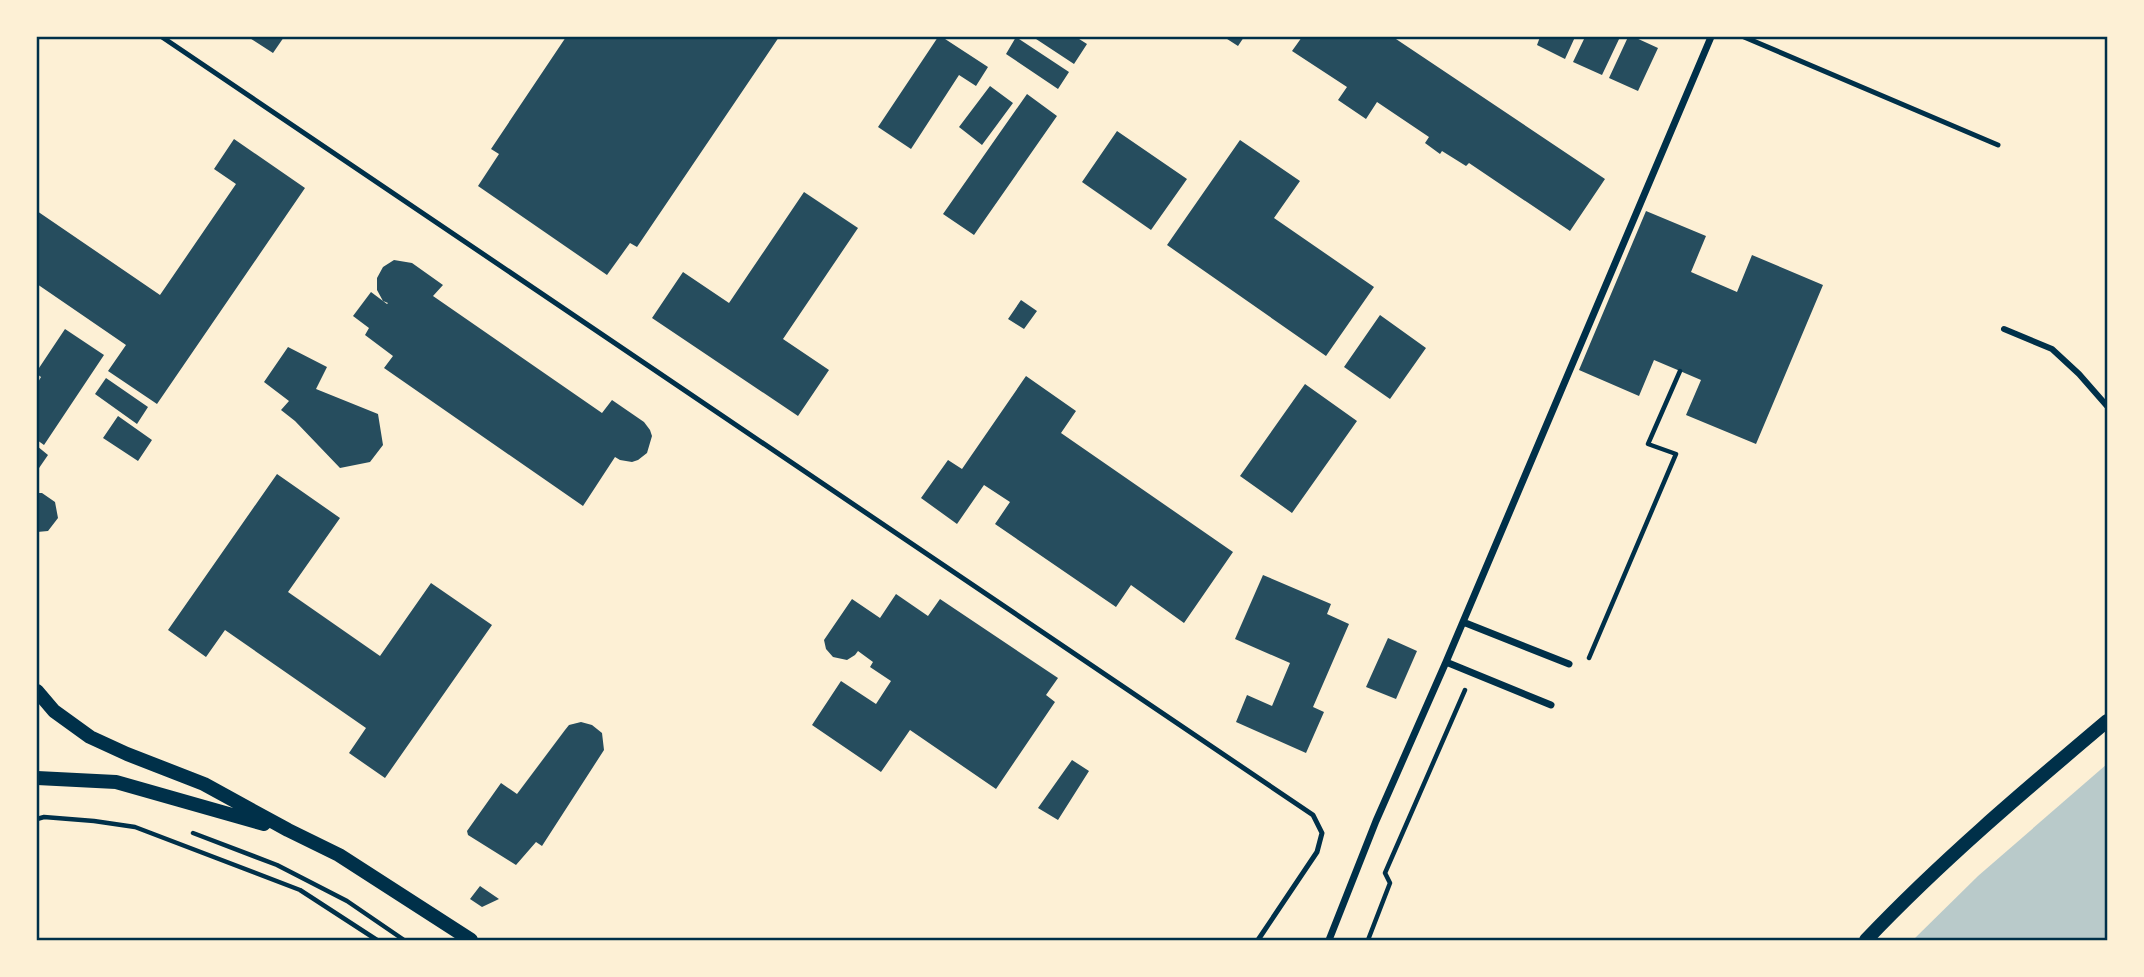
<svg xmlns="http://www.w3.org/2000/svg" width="2144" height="977" viewBox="0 0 2144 977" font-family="Rubik,sans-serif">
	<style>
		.green { fill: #b9caca }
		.building { fill: #264d5e }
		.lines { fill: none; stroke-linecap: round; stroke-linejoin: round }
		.path { stroke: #003049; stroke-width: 4.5 }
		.service { stroke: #003049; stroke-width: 5 }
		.pedestrian { stroke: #003049; stroke-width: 6 }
		.minor { stroke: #003049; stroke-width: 7 }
		.secondary { stroke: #003049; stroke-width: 14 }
		.neatline { fill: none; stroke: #003049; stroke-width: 2.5 }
	</style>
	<rect width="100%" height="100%" fill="#fdf0d5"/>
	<path class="green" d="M2107 764V940H1913L1978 876Z"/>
	<path class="building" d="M248 37H284L273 53Z
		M566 37H779L637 247 630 243 607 275 478 186 499 154 491 149Z
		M938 37H942L988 67 976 86 959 75 911 149 878 127Z
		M1016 37 1069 72 1058 89 1006 54Z
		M1033 37H1076L1087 44 1074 64Z
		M1224 37H1244L1238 46Z
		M1302 37H1393L1605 179 1570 231 1469 163 1466 166 1442 151 1440 154 1425 143 1429 137 1377 102 1366 119 1338 100 1347 87 1292 51Z
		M1540 37H1575L1565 59 1537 45Z
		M1585 37H1620L1602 75 1573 62Z
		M1628 37H1634L1658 48 1638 91 1609 78Z
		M990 86 1013 103 982 145 959 127Z
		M1027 94 1057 116 974 235 943 214Z
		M1117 131 1187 179 1151 230 1082 182Z
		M234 139 305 188 157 404 108 371 126 345 37 284V211L160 295 236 184 214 169Z
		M1240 140 1300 181 1274 218 1374 287 1326 356 1167 245Z
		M804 192 858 228 783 339 829 370 798 416 652 318 683 272 729 303Z
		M1646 211 1706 236 1691 272 1737 292 1752 255 1823 285 1756 444 1686 415 1701 380 1680 371 1654 360 1639 396 1579 370Z
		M394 260 412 263 443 285 433 296 602 413 612 400 644 422 650 430 652 436 647 453 638 460 632 462 620 460 615 457 583 506 384 368 393 356 365 335 369 328 353 316 371 292 387 304 388 303 383 301 377 290V278L383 267Z
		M1021 300 1037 311 1024 329 1008 319Z
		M1380 315 1426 348 1390 399 1344 367Z
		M65 329 104 355 44 445 37 440V384L41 377 37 374V371Z
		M288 347 327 367 316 389 378 414 383 445 370 462 340 468 295 421 281 410 289 401 264 382Z
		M1026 376 1076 411 1061 433 1233 552 1184 623 1131 585 1116 607 995 524 1010 502 984 485 957 524 921 498 948 460 962 469Z
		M106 378 148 407 137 424 95 394Z
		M1305 384 1357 421 1292 513 1240 476Z
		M118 416 152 440 138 461 103 438Z
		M37 446 48 455 37 471Z
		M277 474 340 518 288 592 380 656 431 583 492 625 385 778 349 753 366 728 225 630 206 657 168 630Z
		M37 493H42L55 502 58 518 48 531 37 532Z
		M1263 575 1331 604 1327 614 1349 624 1313 707 1324 712 1306 753 1236 722 1247 695 1272 706 1290 663 1235 639Z
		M896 594 928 616 940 599 1058 678 1046 695 1055 702 996 789 910 730 881 772 812 725 841 681 876 704 891 681 870 667 873 662 858 651 855 655 847 660 833 657 826 649 824 640 852 599 880 618Z
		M1388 638 1417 651 1396 699 1366 687Z
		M581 722 592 725 602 733 604 750 542 846 536 842 516 865 468 835 467 831 501 783 517 794 565 730 569 725Z
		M1072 760 1089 771 1058 820 1038 808Z
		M480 886 499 899 482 907 470 899Z"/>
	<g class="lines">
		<path class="path" d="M1589 658 1676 454 1648 444 1680 371
			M37 819 44 817 94 821 135 827 300 890 377 940
			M193 833 277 865 347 901 404 940
			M1368 940 1390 883 1385 873 1465 690"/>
		<path class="service" d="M162 37 1313 815 1322 833 1317 852 1258 940
			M1744 37 1998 145"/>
		<path class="pedestrian" d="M2004 329 2052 349 2079 374 2107 406"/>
		<path class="minor" d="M1463 622 1569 664
			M1446 662 1551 705
			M1329 940 1376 821 1446 662 1711 37"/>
		<path class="secondary" d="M37 691 54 711 90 737 127 754 204 784 288 830 339 855 471 940
			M37 778 116 782 264 824
			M1866 940C1941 861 2024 791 2107 721"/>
	</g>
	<rect width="2144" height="977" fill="none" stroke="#fdf0d5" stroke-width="77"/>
	<rect x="38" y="38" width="2068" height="901" class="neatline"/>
</svg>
